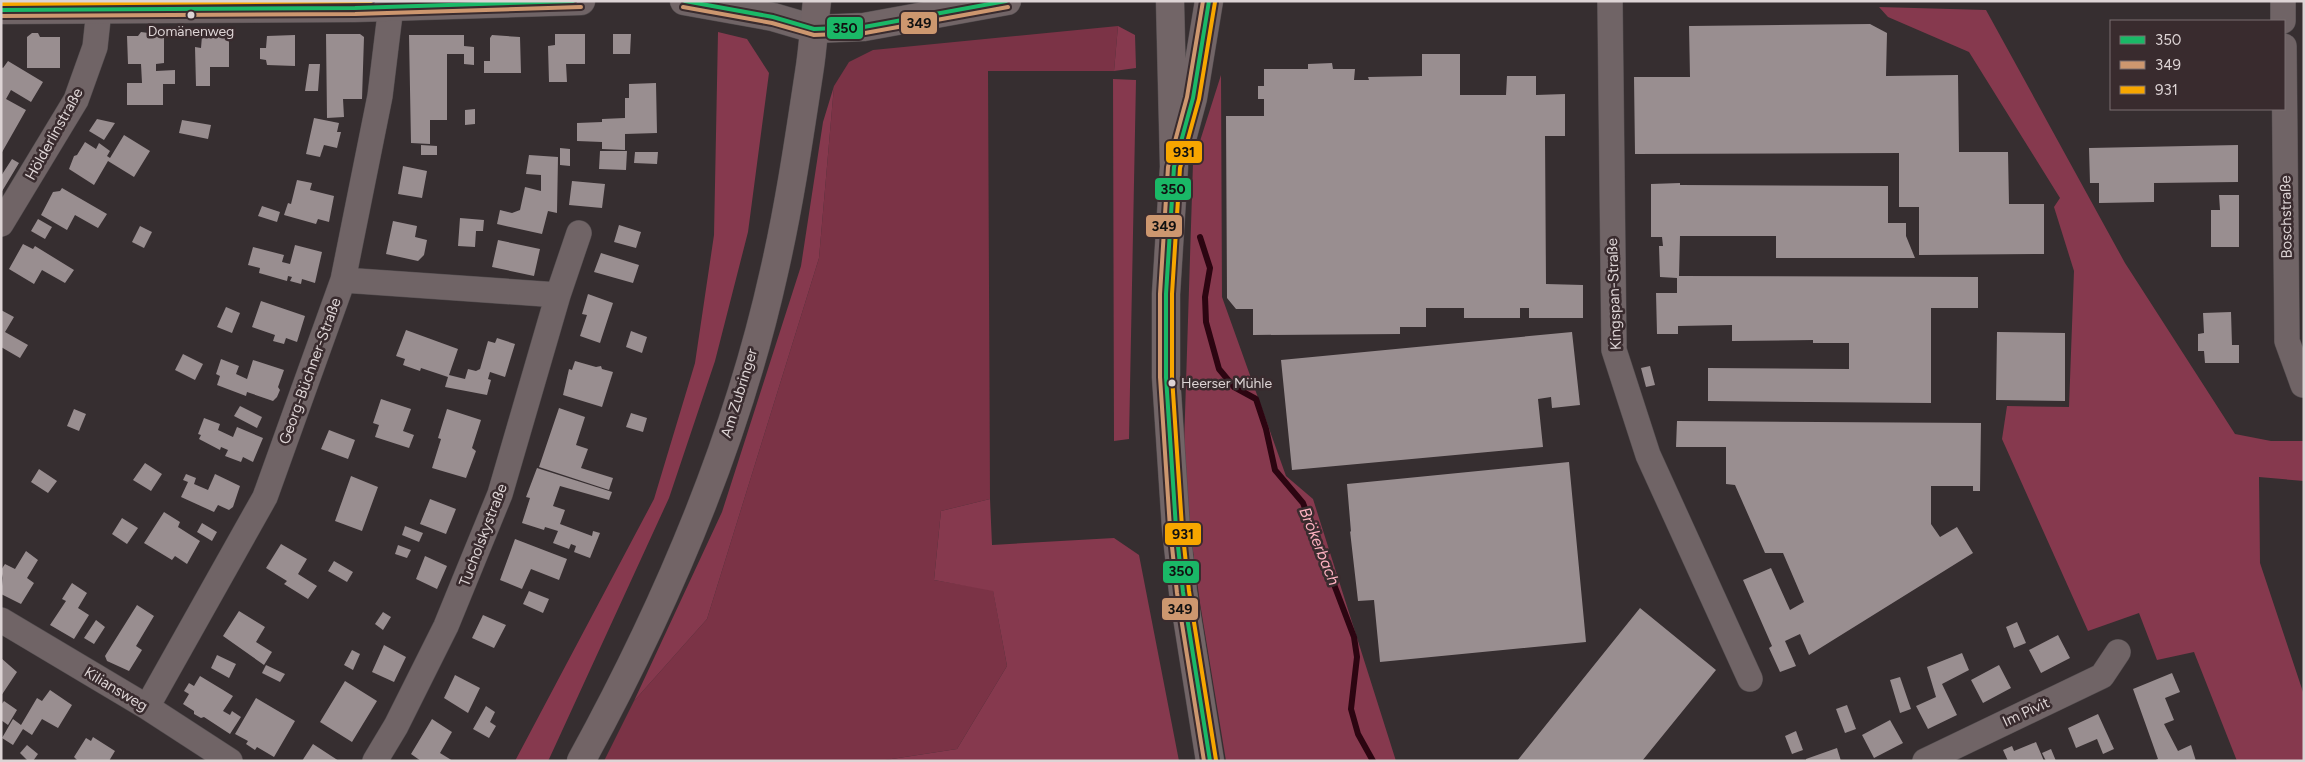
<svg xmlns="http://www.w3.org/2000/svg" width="2305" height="762" viewBox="0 0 2305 762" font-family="Figtree,sans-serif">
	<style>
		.green { fill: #7b3346 }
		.forest { fill: #86394e }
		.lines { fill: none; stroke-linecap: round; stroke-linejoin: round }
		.stream { stroke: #2c0511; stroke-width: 6 }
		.building { fill: #998e90 }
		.minor-casing { stroke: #534d4f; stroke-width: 26 }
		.tertiary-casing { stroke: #534d4f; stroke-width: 29 }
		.secondary-casing { stroke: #534d4f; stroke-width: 29 }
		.primary-casing { stroke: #534d4f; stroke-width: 29 }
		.minor { stroke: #706466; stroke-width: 25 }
		.tertiary { stroke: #706466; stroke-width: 28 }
		.secondary { stroke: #726567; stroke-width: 28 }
		.primary { stroke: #726466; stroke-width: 28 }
		.bus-1-casing { stroke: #392b2e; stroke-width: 8 }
		.bus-2-casing { stroke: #392b2e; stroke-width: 8 }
		.bus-3-casing { stroke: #392b2e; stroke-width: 8 }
		.bus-1 { stroke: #1ab867; stroke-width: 4 }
		.bus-2 { stroke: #cd976f; stroke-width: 4 }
		.bus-3 { stroke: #f7a600; stroke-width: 4 }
		.bus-dot { fill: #ddd4d5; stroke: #392b2e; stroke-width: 2 }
		.labels { text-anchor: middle; stroke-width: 5; stroke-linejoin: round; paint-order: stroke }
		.bus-label { font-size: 14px; fill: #ddd4d5; stroke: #392b2e }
		.street-label { font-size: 15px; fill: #ddd4d5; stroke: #392b2e }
		.water-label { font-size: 16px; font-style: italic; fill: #fdb1c0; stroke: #392b2e }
		.line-badge { stroke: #392b2e; stroke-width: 2 }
		.pale-badge-label { font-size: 14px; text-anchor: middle; font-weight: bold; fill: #111 }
	</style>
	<rect width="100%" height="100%" fill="#362e30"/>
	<path class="green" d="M1118 26 1114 71H988L990 499 941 511 934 580 993 590 1007 666 957 749 879 761H604L634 701 707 619 819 258 834 86 849 62 873 50Z"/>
	<path class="forest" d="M1879 7 1986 10 2125 263 2235 434 2271 441H2304V481L2259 477 2260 563 2304 695V761H2237L2194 652 2157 660 2139 613 2088 631 2002 439 2007 406 2069 407 2074 271 2054 207 2060 198 1969 52 1888 17Z
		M1118 26 1135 35 1136 68 1114 71Z
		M718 32 747 39 769 73 748 232 715 361 669 498 550 757 548 761H515L654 499 695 363 714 235Z
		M1221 75 1222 297 1286 476 1313 499 1396 761H1226L1200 603 1183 477 1193 163Z
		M1113 79 1136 80 1129 439 1114 441Z
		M834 86 819 258 707 619 634 701 722 512 801 266 823 122Z
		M990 499 992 545 1114 538 1139 555 1179 761H879L957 749 1007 666 993 591 934 580 941 511Z"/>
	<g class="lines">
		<path class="stream" d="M1200 237 1210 268 1205 297 1206 322 1219 369 1234 387 1256 399 1266 429 1275 470 1303 503 1354 637 1357 657 1351 709 1358 734 1373 761"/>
	</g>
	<path class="building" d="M1870 24 1887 33 1886 76 1958 75 1959 152H2008L2009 204H2044V254L1919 255V207H1899V153L1635 154 1634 77H1690L1689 26Z
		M141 32 164 35V63L156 64V71L175 70V84H163V105H127V83H142L141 64H128L127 36H138Z
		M32 33H38L40 37H60V68H27V37Z
		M326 34H360L364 37 362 99H343L344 117 327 118Z
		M555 34H585V64H566L567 82H549L548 46 555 45Z
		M613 34H631L630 54H613Z
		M295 35V66L267 65 266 60 260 59V48H266L267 36Z
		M409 35H464V46L474 47V65L464 64V54H447V120H430V144L411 143Z
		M492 35 520 37 521 73H484V61H490V38Z
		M202 36H229V67H210V86H196L195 47 201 48Z
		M1422 54H1460V95H1506L1507 76H1536V95L1565 94V136H1545L1546 284 1583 285V318H1529V308H1520V318H1464V308H1426V327H1400V334L1253 335V309H1236L1227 298 1226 116H1264V99H1258V86H1264V69H1308V64L1332 63 1333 69H1355L1354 80H1369L1368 77 1422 76Z
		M8 61 43 82 31 102 11 90 6 99 26 110 1 154V67L3 68Z
		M309 64H320L318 91H305Z
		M656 83 657 133 625 134V150L602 149V142L577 141V123L602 122V119L625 118V98H629V84Z
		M475 109V124L465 125V110Z
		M314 118 339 123 337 132H341L337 148 324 145 320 157 306 154Z
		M97 119 115 123 104 140 89 131Z
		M182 120 211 125 208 139 179 133Z
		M124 135 150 151 134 177 108 161 94 185 69 169 74 156 77 155 85 142 96 149 99 143 110 151 107 156 110 158Z
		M421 145 437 146V155H421Z
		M2238 145V182L2154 183V202L2099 203V183H2090L2089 148Z
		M560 148 570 149V166L560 165Z
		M600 151H627L626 170 599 169Z
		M635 152H658L657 164 634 163Z
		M529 155 558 157 557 213 548 211 542 234 497 224 500 210 512 213 520 210 525 187 541 191V175L526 174Z
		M12 159 19 163 1 193V176Z
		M403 166 427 171 422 198 398 194Z
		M297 180 312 183 310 190 334 196 329 222 318 219 316 224 284 215 288 203 291 204Z
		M572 181 605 184 602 208 569 205Z
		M1680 183V185L1888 186V223H1906V236L1915 258H1776V236H1680L1679 276 1978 277V308H1931V403L1708 401V368L1849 369V343H1813V340L1732 341V325L1678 326V334H1657L1656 293H1677V278L1660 277 1659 246H1663L1662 237H1651V184Z
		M62 188 107 214 98 228 75 215 67 230 41 215 53 192 60 191Z
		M2219 195H2239V247H2211V210H2220Z
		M262 206 280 212 277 222 258 216Z
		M460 218 484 220 483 231H476L475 247 458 246Z
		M38 219 52 227 45 239 31 231Z
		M393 221 417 226 415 237 427 240 424 255 418 261 386 254Z
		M619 225 641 232 636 248 614 242Z
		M140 226 152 232 144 248 132 242Z
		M498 240 540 249 534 276 492 267Z
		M23 244 33 249 35 246 74 270 65 283 42 270 34 284 9 269Z
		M295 245 322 252 315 283 302 279 301 284 290 281 292 277 288 276 287 281 259 273 260 268 248 265 253 247 284 255 282 262 290 264Z
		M601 253 639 265 633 283 594 272Z
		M588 294 613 303 600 343 580 336 587 315 582 314Z
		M261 301 305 316 297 342 286 338 284 344 273 341 275 335 252 327Z
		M226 307 240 313 232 333 217 327Z
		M1 310 14 317 5 332 28 345 20 358 1 347Z
		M2231 312 2232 345H2239V363H2205L2204 351H2198V334L2204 333 2203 313Z
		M406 330 458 349 449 375 465 379 468 369 476 371 480 369 488 341 495 343 497 338 515 344 505 377 490 372 488 379 491 380 487 395 445 387 448 377 421 368 420 371 403 365 405 359 396 356Z
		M631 331 647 337 642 353 626 347Z
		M1572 332 1580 405 1552 408 1551 397 1538 399 1543 447 1292 470 1281 360Z
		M1997 332 2065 333V401L1996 400Z
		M183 354 203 364 195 380 175 370Z
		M221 359 239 366 236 374 247 379 253 360 284 370 278 387 280 390 277 397 273 401 247 392 246 396 217 385 220 376 216 374Z
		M575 361 596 367 601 366 602 369 613 372 602 407 563 395 569 369 572 370Z
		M1650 366 1655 385 1646 387 1641 368Z
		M381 399 411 409 403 431 414 435 409 448 375 437 379 425 373 423Z
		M240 406 262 417 257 428 234 416Z
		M559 408 585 417 576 445 588 449 581 468 613 478 609 490 539 467Z
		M74 409 86 414 79 431 67 426Z
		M447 409 481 420 472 448 476 451 466 478 432 468 441 439 438 438Z
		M631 413 647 418 643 432 626 427Z
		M204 418 220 424 218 430 233 437 237 427 263 438 253 462 243 457 241 462 225 456 228 450 221 447 220 450 199 439 201 435 198 434Z
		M1677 421 1981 423 1980 491H1973V486H1931V524L1940 537 1957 527 1973 553 1809 655 1800 634 1785 641 1796 666 1780 672 1769 648 1772 646 1743 580 1771 568 1790 610 1804 602 1783 553H1765L1735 485 1726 484V447H1676Z
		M329 430 355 440 348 459 321 449Z
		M1569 462 1586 642 1380 662 1374 600 1358 601 1350 531 1351 532 1347 484Z
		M145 463 162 474 151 491 133 480Z
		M537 468 612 492 609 500 560 486 553 506 565 510 560 524 592 536 593 531 600 533 590 558 574 552 576 546 571 544 569 549 553 543 558 531 545 527 544 530 522 523 530 498 526 497Z
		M39 469 57 481 48 493 31 482Z
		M186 474 196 478 194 484 208 490 215 474 240 486 233 507 229 510 218 505 214 512 181 497 188 482 183 480Z
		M351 476 378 487 362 531 335 521Z
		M430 499 456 509 446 534 420 524Z
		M164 512 180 522 178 527 200 541 187 564 175 556 172 560 144 543Z
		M122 518 138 528 127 544 112 534Z
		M202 523 217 532 212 541 197 532Z
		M405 526 423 533 419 542 402 535Z
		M515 539 567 559 559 580 531 569 522 589 500 580Z
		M281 544 307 559 298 574 317 586 308 599 284 584 287 581 266 568Z
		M398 545 411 550 407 558 395 554Z
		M26 551 38 560 27 578 34 583 21 604 1 594 3 578 1 570 5 564 15 569Z
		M425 556 447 566 437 589 416 579Z
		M334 561 353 572 347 582 328 571Z
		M72 583 87 593 78 608 89 615 74 639 50 625 66 601 62 599Z
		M529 591 549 599 543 613 523 604Z
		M137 605 154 616 136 646 142 650 129 671 107 661 105 656Z
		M1640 608 1716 670 1642 761H1517Z
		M239 611 265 627 256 642 272 652 264 665 223 636Z
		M383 612 391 617 383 630 375 624Z
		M483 615 506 625 494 648 472 638Z
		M96 620 105 627 94 644 84 638Z
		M2017 622 2026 643 2014 648 2006 627Z
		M2058 635 2070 658 2041 673 2029 650Z
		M384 645 406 657 394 682 372 672Z
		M352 650 360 654 353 670 344 665Z
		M1962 653 1969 670 1942 684 1957 715 1928 729 1916 706 1936 697 1927 667Z
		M217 655 236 664 229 678 211 668Z
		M1 658 17 672 1 696Z
		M266 665 285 674 280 682 262 673Z
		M1999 665 2011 688 1983 703 1971 680Z
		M2172 673 2180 692 2165 698 2174 720 2164 724 2178 751 2191 745 2196 761H2153L2158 759 2133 689Z
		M455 675 480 688 468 713 444 698Z
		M200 676 233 696 223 711 230 715 232 711 241 717 230 734 204 717 201 718 194 714V711L183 704 189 694 184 691 189 683 194 686Z
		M1900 677 1911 709 1900 713 1890 680Z
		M345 681 377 701 352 742 320 722Z
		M50 690 72 705 58 728 42 719 32 735 23 729 13 745 2 738 13 719 21 725 37 698 42 701Z
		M256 698 295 721 274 757 257 747 255 750 246 744 248 741 235 734Z
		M4 701 17 710 8 725 1 720V705Z
		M1847 705 1856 729 1845 733 1836 709Z
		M486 706 495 712 490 722 496 726 489 738 473 729Z
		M2098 714 2114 749 2103 754 2097 739 2076 748 2068 728Z
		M432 719 452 732 440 753 453 761H421L411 754Z
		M1890 720 1903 743 1874 758 1862 735Z
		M1796 731 1803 750 1792 754 1785 736Z
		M93 737 115 751 109 761H78L74 757 86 738 91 741Z
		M2036 742 2044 761H2008L2003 750 2012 746 2014 751Z
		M313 744 339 761H302Z
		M27 745 38 754 33 761H28L20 753Z
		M1837 748 1841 761H1806V759Z
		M2051 749 2056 761H2046L2042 753Z"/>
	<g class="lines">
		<defs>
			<path id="minor" d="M1610 1 1614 350 1648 455 1750 679
				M2283 1V21
				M2284 46 2287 341 2303 385
				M1 224 76 100 95 47 99 10
				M343 280 558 295
				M1 620 147 707 230 761
				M147 707 265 497 343 280 380 96 391 6
				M375 761 396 726 446 626 500 494 558 295 579 233
				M1925 761 2102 676 2118 652"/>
			<path id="tertiary" d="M684 1 773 17 814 29
				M1 10 355 8 581 1"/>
			<path id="secondary" d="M1170 1 1174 167 1166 294V377L1176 528 1183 592 1210 761
				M814 29 864 27 1007 1
				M1182 139 1193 98 1209 1"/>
			<path id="primary" d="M581 761C665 608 736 443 774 272 789 207 799 139 809 73 813 49 814 25 817 1"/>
		</defs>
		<use href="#minor" class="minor-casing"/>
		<use href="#tertiary" class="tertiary-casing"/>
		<use href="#secondary" class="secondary-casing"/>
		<use href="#primary" class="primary-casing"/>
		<use href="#minor" class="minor"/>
		<use href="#tertiary" class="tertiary"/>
		<use href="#secondary" class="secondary"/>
		<use href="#primary" class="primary"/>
		<defs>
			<path id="bus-1" d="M685 1 773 17 814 29 864 27 1006 1
				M1209 1 1193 98 1174 167 1166 294V377L1176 528 1183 592 1210 761
				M1 10 355 8 573 1"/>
			<path id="bus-2" d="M1203 1 1187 97 1168 167 1160 294V377L1170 528 1177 593 1204 761
				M683 7 772 23 814 35 865 33 1008 7
				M1 16 355 14 581 7"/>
			<path id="bus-3" d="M1215 2 1199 99 1180 168 1172 294V377L1182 527 1189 591 1216 760
				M1 4 371 1"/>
		</defs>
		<use href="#bus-1" class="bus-1-casing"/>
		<use href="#bus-2" class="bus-2-casing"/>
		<use href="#bus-3" class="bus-3-casing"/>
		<use href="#bus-1" class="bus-1"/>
		<use href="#bus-2" class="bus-2"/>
		<use href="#bus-3" class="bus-3"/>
	</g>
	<g class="bus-dot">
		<circle cx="191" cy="15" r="4.5"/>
		<circle cx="1172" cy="383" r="4.5"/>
	</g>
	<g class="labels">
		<g class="bus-label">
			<text x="191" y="36">Domänenweg</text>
			<text x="1181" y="388" text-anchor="start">Heerser Mühle</text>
		</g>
		<g class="street-label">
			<text transform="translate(54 134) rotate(-61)" y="5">Hölderlinstraße</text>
			<text transform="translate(2286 217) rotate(-91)" y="5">Boschstraße</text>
			<text transform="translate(1614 294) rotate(-92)" y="5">Kingspan-Straße</text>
			<text transform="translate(310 371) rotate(-70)" y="5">Georg-Büchner-Straße</text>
			<text transform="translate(739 393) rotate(-73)" y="5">Am Zubringer</text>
			<text transform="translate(483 535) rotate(-69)" y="5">Tucholskystraße</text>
			<text transform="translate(116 689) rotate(31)" y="5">Kiliansweg</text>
			<text transform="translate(2026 712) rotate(-25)" y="5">Im Pivit</text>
		</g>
		<g class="water-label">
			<text transform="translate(1320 546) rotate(68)" y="6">Brökerbach</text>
		</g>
	</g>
	<g class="line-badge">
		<rect x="900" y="11" width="38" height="24" rx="5" fill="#cd976f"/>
		<rect x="826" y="16" width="38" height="24" rx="5" fill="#1ab867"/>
		<rect x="1165" y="140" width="38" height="24" rx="5" fill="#f7a600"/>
		<rect x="1154" y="177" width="38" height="24" rx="5" fill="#1ab867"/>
		<rect x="1145" y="214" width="38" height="24" rx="5" fill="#cd976f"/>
		<rect x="1164" y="522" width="38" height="24" rx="5" fill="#f7a600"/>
		<rect x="1162" y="560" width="38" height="24" rx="5" fill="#1ab867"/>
		<rect x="1161" y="597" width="38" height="24" rx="5" fill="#cd976f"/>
	</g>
	<g class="pale-badge-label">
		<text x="919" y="28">349</text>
		<text x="845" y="33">350</text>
		<text x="1184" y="157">931</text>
		<text x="1173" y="194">350</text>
		<text x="1164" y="231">349</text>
		<text x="1183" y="539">931</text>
		<text x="1181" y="576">350</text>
		<text x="1180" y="614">349</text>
	</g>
	<rect width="2305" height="762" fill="none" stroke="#ddd4d5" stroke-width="5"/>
	<rect x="2110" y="20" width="175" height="90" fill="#392b2e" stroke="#7b6f71"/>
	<rect x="2120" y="36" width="25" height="8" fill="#1ab867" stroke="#7b6f71"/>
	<text x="2155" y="45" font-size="15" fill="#ddd4d5">350</text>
	<rect x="2120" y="61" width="25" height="8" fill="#cd976f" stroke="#7b6f71"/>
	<text x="2155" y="70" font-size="15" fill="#ddd4d5">349</text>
	<rect x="2120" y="86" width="25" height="8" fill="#f7a600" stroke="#7b6f71"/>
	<text x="2155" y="95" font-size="15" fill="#ddd4d5">931</text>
</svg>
